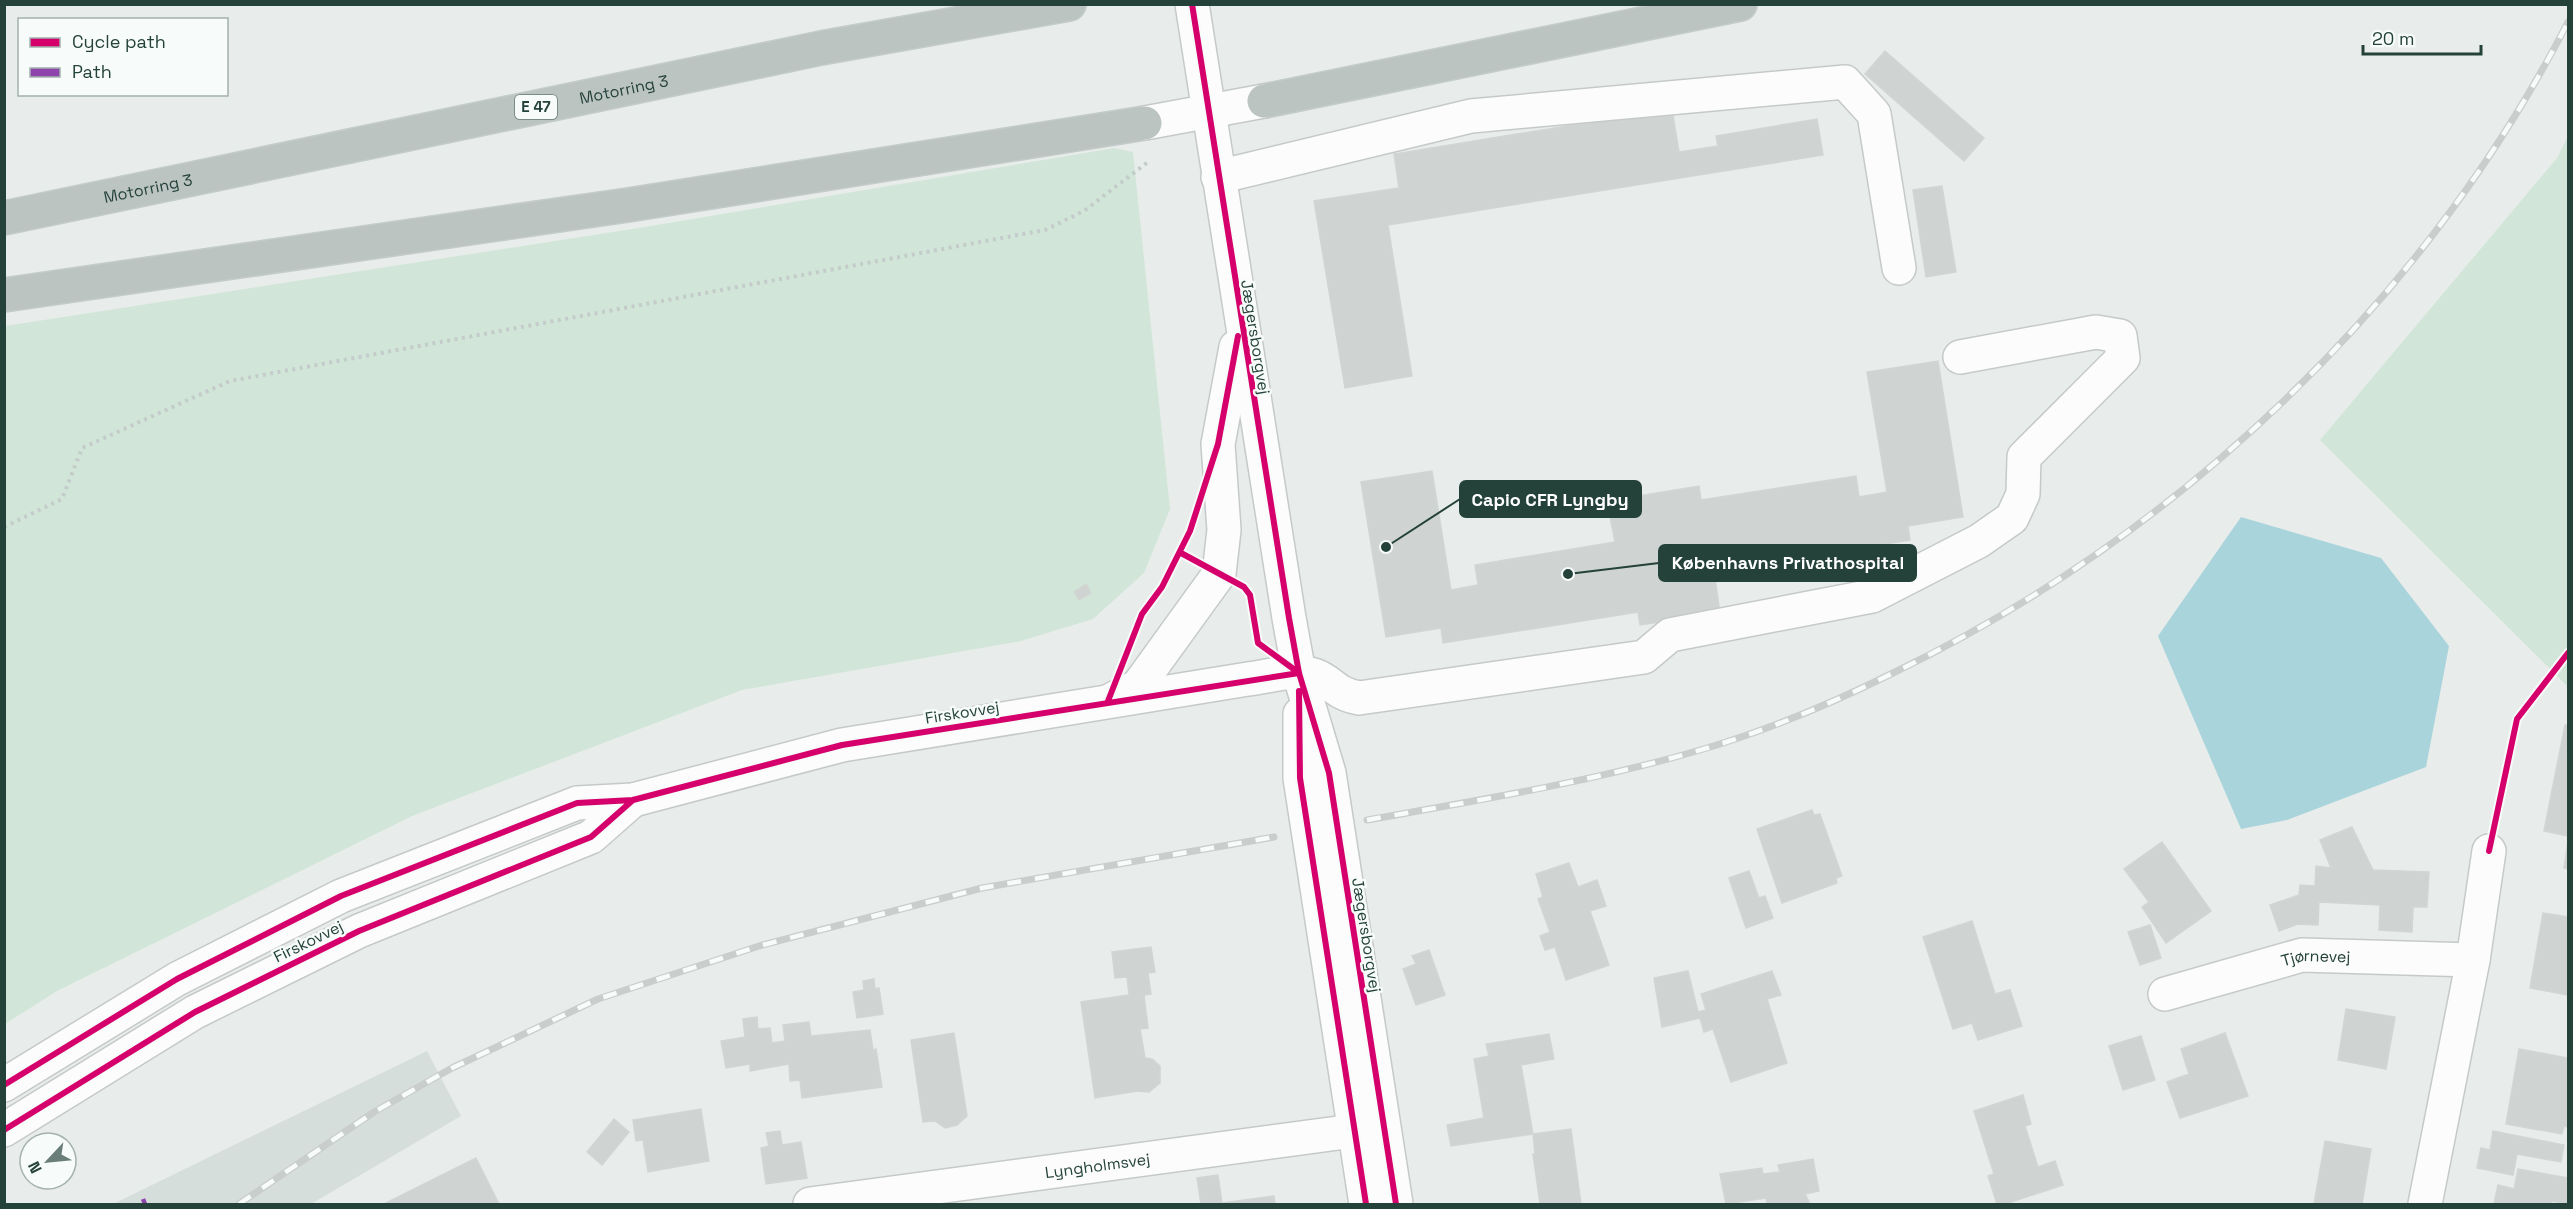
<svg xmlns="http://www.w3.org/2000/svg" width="2573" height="1209" viewBox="0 0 2573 1209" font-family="'Space Grotesk',sans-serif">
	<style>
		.built { fill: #d6dedb }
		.green { fill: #d1e6d8 }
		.water { fill: #a9d4db }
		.building { fill: #cfd4d2; stroke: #d1d6d4; stroke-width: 1.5 }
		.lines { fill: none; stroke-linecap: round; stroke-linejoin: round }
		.minor-casing { stroke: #c5cac8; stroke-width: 36 }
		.highway-casing { stroke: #c3ccc9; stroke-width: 36 }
		.path { stroke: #c3ccca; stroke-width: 4; stroke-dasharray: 3 4.5; stroke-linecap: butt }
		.minor { stroke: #fcfcfc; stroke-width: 33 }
		.highway { stroke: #bcc4c2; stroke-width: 33 }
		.rail-casing { stroke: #c9cdcc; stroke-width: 7 }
		.rail { stroke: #f7fbf9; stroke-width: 4.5; stroke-dasharray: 14; stroke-linecap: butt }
		.quiet { stroke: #8e44ad; stroke-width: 4.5; stroke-dasharray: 9 4.5; stroke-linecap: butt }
		.cycleway-casing { stroke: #f7fbf9; stroke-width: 10 }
		.cycleway { stroke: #d6006c; stroke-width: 6 }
		.labels { text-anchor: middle; stroke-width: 5; stroke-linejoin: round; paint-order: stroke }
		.shield { fill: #f7fbf9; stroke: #637a73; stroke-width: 1.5 }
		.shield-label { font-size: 15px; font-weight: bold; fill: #24423a }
		.street-label { font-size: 16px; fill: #24423a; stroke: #f7fbf9 }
		.leader { fill: none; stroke: #24423a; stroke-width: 2 }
		.callout-dot { fill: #24423a; stroke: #f7fbf9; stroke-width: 2 }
		.callout { fill: #24423a; stroke: #24423a; stroke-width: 2 }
		.callout-label { font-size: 18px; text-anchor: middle; font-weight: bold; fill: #fff }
	</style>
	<rect width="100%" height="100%" fill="#e8edeb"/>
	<path class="built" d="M427 1051 461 1116 311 1204H113Z"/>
	<path class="green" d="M2568 136V687L2320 440 2557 158Z
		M1114 148 1133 152 1170 509 1144 573 1093 619 1021 641 742 690 412 816 57 991 5 1024V326L645 227Z"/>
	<path class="water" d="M2241 517 2381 558 2449 646 2426 767 2287 820 2241 829 2158 636Z"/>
	<path class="building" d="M1885 51 1984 138 1964 161 1865 74Z
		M1672 109 1679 152 1718 146 1716 136 1817 119 1823 155 1388 225 1412 376 1345 388 1314 201 1399 188 1394 154Z
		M1942 186 1956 272 1926 277 1913 190Z
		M1938 361 1963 517 1908 526 1910 540 1714 571 1720 613 1640 625 1638 612 1443 643 1441 628 1386 637 1361 482 1432 471 1451 590 1478 585 1475 565 1615 542 1607 501 1699 486 1701 500 1856 476 1859 497 1887 492 1867 372Z
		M1086 584 1091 593 1079 600 1074 592Z
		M2565 725H2568V836L2544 831Z
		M1812 810 1814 815 1820 814 1842 876 1836 878 1837 883 1782 903 1757 829Z
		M2352 827 2373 870 2429 872 2427 907H2413L2412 932 2379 930 2380 905 2319 902 2318 925 2298 924 2279 931 2270 905 2299 895 2300 885 2315 886 2316 866 2331 868 2320 840Z
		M2568 841V869L2564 868Z
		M2162 842 2211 911 2166 943 2142 907 2149 902 2124 869Z
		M1569 863 1578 887 1597 880 1606 906 1590 911 1609 965 1566 980 1555 947 1545 950 1540 936 1550 932 1538 899 1543 897 1536 874Z
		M1749 871 1759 898 1765 896 1773 918 1746 928 1729 878Z
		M2543 913 2568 917V995L2530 988Z
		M1972 921 1995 994 2010 990 2022 1026 1978 1040 1972 1023 1953 1029 1923 937Z
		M2150 925 2161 958 2140 965 2128 932Z
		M1151 947 1155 972 1148 973 1151 994 1144 995 1148 1028 1140 1029 1145 1058 1152 1059 1160 1066V1083L1149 1092 1137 1091 1095 1098 1081 1002 1129 995 1127 977 1115 978 1112 952Z
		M1429 950 1445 995 1416 1005 1403 969 1416 964 1412 956Z
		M1688 971 1698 1012 1706 1010 1701 994 1772 971 1781 995 1767 999 1787 1063 1731 1082 1713 1029 1704 1032 1700 1018 1662 1027 1654 978Z
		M874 979 875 989 879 988 883 1014 857 1018 853 992 864 990 863 981Z
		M2346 1009 2395 1017 2386 1069 2338 1060Z
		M757 1017 758 1029 770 1028 772 1043 785 1041 783 1025 809 1022 811 1036 870 1030 873 1050 876 1049 882 1087 802 1098 800 1080 790 1081 789 1064 750 1071V1064L726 1068 721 1041 745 1037 743 1019Z
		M954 1033 967 1116 957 1125 945 1128 935 1121 923 1122 911 1040Z
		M2225 1033 2248 1096 2180 1118 2167 1082 2189 1074 2181 1049Z
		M1549 1034 1554 1059 1521 1065 1533 1134 1451 1146 1447 1125 1484 1118 1474 1059 1489 1056 1486 1044Z
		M2141 1036 2155 1080 2123 1090 2109 1046Z
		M2519 1049 2568 1058V1127L2564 1126 2562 1134 2506 1124Z
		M2023 1095 2031 1124 2025 1126 2038 1167 2055 1161 2063 1185 2005 1204H1997L1988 1176 1994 1174 1974 1111Z
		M701 1109 709 1161 648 1172 643 1140 636 1141 633 1120Z
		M614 1119 629 1132 602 1165 587 1152Z
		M1571 1129 1581 1204H1540L1533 1154H1535L1533 1134Z
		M780 1131 782 1145 801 1142 807 1178 766 1184 761 1148 769 1146 766 1133Z
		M2493 1131 2564 1145 2561 1162 2517 1154 2513 1175 2477 1168 2481 1148 2490 1150Z
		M2325 1141 2371 1149 2362 1204H2314Z
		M476 1158 499 1204H384Z
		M1813 1159 1819 1191 1805 1194 1810 1204H1767L1766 1198 1726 1204 1720 1174 1762 1168 1763 1174 1780 1172 1778 1165Z
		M2518 1169 2568 1178V1204L2552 1201 2551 1204H2494L2498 1185 2514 1189Z
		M1218 1175 1222 1203 1274 1196 1275 1204H1201L1197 1178Z"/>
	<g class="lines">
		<defs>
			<g id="minor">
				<path d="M1192 4 1289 618 1299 673 1329 773 1396 1204"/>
				<path d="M1145 123 1264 101"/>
				<path d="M1218 177 1471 116 1845 82 1874 114 1899 268"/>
				<path d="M1113 699 1138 686 1219 574 1224 530 1218 444 1236 347"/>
				<path d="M1300 714V778L1366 1204"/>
				<path id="s1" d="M2165 994 2302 955 2473 960"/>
				<path d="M4 1085 177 979 341 896 577 803 633 800 842 745 1248 679C1267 677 1294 668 1314 675 1332 681 1335 694 1359 698L1644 657 1670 635 1872 596 1979 541 2012 518 2023 494 2024 457 2123 358 2120 336 2096 332 1960 357"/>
				<path d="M4 1130 195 1012 359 931 591 837 633 800"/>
				<path id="s2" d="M810 1204 1383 1127"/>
				<path d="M2425 1204 2473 960 2489 851"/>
			</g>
			<g id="highway">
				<path d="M1264 101 1740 4"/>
				<path id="s3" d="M4 218 821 48 1069 4"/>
				<path d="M4 295 628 205 1145 123"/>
			</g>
		</defs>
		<use href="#minor" class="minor-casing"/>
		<use href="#highway" class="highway-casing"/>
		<path class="path" d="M4 527 62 499 82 448 230 381 1045 230 1084 211 1148 162"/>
		<use href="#minor" class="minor"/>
		<use href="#highway" class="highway"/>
		<defs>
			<path id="rail" d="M1367 820C1480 800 1596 781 1707 748 1771 729 1835 702 1895 672 2179 534 2423 304 2568 22
				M239 1204 374 1112 452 1068 598 999 759 946 982 888 1274 837"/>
		</defs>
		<use href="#rail" class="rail-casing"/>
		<use href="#rail" class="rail"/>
		<path class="quiet" d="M143 1199 145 1204"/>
		<defs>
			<path id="cycleway" d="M1192 4 1289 618 1299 673 1329 773 1396 1204
				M1181 553 1244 587 1250 595 1258 643 1299 673
				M1299 691 1300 778 1366 1204
				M1108 701 1142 614 1162 587 1190 531 1218 444 1238 336
				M2489 851 2517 719 2568 653
				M4 1085 177 979 341 896 577 803 633 800 842 745 1299 673
				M4 1130 195 1012 359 931 591 837 633 800"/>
		</defs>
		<use href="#cycleway" class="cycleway-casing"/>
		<use href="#cycleway" class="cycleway"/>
	</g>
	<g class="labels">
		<rect class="shield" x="515" y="95" width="42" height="24" rx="4.5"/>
		<g class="shield-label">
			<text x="536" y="112">E 47</text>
		</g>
		<g class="street-label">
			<text dy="6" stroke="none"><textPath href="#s3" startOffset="633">Motorring 3</textPath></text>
			<text dy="6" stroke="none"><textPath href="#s3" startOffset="147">Motorring 3</textPath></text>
			<text transform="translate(1256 337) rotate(81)" y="6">Jægersborgvej</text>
			<text transform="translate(962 712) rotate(-9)" y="6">Firskovvej</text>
			<text transform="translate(1367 935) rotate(81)" y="6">Jægersborgvej</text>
			<text transform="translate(308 941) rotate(-26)" y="6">Firskovvej</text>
			<text dy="6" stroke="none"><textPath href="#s1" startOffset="156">Tjørnevej</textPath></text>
			<text dy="6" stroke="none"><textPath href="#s2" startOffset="290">Lyngholmsvej</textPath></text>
		</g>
	</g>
	<path class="leader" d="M1386 547L1460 499M1568 574L1659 563"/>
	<g class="callout-dot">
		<circle cx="1386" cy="547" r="6"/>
		<circle cx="1568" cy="574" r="6"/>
	</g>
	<g class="callout">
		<rect x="1460" y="481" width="181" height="36" rx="6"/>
		<rect x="1659" y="545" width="257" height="36" rx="6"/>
	</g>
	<g class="callout-label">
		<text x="1550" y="506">Capio CFR Lyngby</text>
		<text x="1788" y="569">Københavns Privathospital</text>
	</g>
	<rect width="2573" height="1209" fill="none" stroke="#24423a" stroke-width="12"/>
	<rect x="18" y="18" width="210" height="78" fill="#f7fbf9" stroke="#a3b1ad" stroke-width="1.5"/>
	<rect x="30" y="38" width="30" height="9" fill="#d6006c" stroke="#a3b1ad" stroke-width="1.5"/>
	<text x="72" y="48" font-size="18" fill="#24423a">Cycle path</text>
	<rect x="30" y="68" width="30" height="9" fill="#8e44ad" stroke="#a3b1ad" stroke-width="1.5"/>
	<text x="72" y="78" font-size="18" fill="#24423a">Path</text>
	<g transform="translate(48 1161) rotate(244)"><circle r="28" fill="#f7fbf9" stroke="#a3b1ad" stroke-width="1.5"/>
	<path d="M0-4.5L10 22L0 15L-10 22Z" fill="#697e78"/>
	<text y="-9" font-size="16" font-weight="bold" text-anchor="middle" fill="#24423a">N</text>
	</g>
	<path d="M2363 45v9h118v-9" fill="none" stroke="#24423a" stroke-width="3"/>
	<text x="2372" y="45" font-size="18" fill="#24423a" stroke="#f7fbf9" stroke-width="4.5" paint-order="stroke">20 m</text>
</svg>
